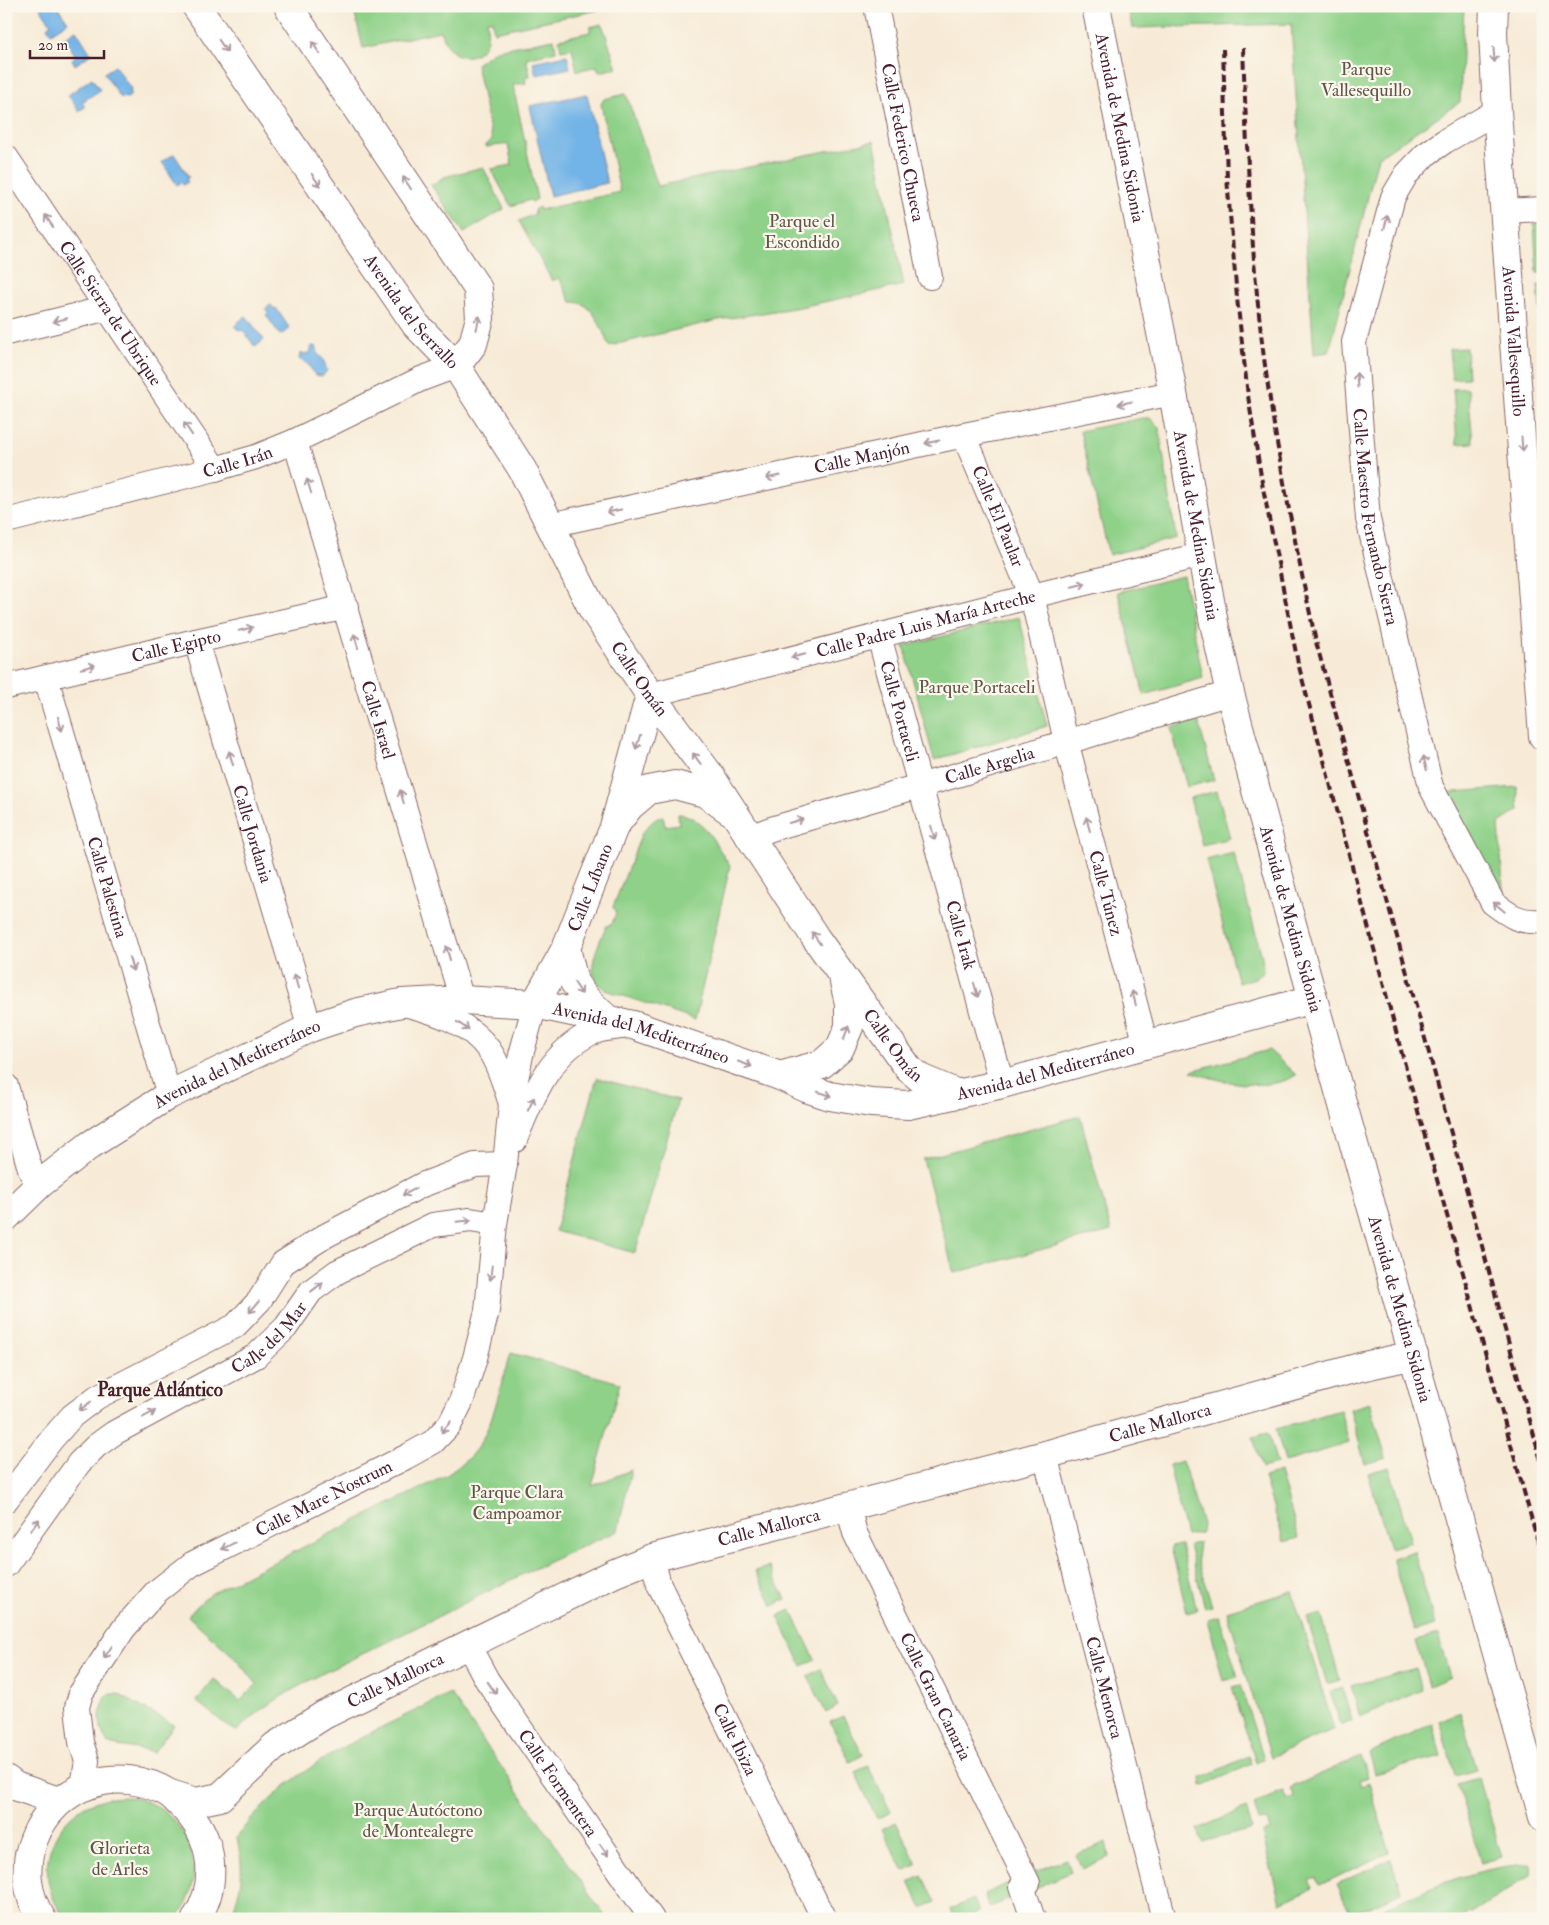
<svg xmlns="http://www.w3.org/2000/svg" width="1549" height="1925" viewBox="0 0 1549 1925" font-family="'IM FELL Double Pica',serif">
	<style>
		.green { fill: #8fd189; stroke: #6c785a }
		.water { fill: #72b4e7; stroke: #5e6a89 }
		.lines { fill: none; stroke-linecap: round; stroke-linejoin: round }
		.street-casing { stroke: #876667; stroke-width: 26 }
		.secondary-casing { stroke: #876667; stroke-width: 30 }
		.primary-casing { stroke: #876667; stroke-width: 30 }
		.street { stroke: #fff; stroke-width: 24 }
		.secondary { stroke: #fff; stroke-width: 28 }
		.primary { stroke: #fff; stroke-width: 28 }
		.rail { stroke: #4a1f2b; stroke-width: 4; stroke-dasharray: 8 4; stroke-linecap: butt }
		.oneway { stroke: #ae9aa0 }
		.labels { text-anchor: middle; stroke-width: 4.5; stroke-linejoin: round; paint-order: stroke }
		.park-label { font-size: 18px; fill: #5f5447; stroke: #fbf7ec }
		.street-label { font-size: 18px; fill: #4a1f2b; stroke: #fbf7ec }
		.neighbourhood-label { font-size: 19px; font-weight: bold; fill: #4a1f2b; stroke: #fbf7ec }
	</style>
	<rect width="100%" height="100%" fill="#fbf7ec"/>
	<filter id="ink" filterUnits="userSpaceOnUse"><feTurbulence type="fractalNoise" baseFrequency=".02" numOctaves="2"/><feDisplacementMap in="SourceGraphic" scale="10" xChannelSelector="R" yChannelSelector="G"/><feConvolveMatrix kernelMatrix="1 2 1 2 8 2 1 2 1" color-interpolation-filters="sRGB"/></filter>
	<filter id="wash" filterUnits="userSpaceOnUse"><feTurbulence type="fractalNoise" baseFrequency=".0096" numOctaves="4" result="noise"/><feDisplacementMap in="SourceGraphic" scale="20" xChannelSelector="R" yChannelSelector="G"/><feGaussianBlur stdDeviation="1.12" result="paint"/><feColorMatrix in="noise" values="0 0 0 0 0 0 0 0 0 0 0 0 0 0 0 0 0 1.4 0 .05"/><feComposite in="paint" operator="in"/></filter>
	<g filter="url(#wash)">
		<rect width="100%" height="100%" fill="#f7ebd7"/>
		<path class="green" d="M353 6H596L598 10 494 32 492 20H487C487 26 488 34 487 40 483 55 463 62 452 51 446 46 444 37 440 31L363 48Z
			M1128 6H1464L1460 102 1378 157 1329 352 1314 354 1291 24 1132 28Z
			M602 24 617 68 599 72 597 66 577 71 572 48 561 50 559 39 590 32V27Z
			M554 39 556 51 526 58 530 76 525 77 526 83 513 85 537 199 532 202 530 200 511 206 491 169 512 165 508 144 486 147V145L492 140 476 64 496 50Z
			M626 94 658 186 874 141 904 285 800 307 718 320 609 346C601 328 594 301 571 302L559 278 552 281 519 221 535 214 534 210 539 207 540 210 620 192 601 104 604 99Z
			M483 167 504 209 464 233 431 185 444 177Z
			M1534 223H1543V273H1537Z
			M1538 285H1543V342Z
			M1466 348 1468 378 1452 379 1449 349Z
			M1468 388 1473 443 1457 444 1453 389Z
			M1142 418H1150L1159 427 1176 538 1109 555 1080 431Z
			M1183 576 1203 678 1144 695 1118 592Z
			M1019 617 1047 726 934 760 904 646Z
			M1198 720 1214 780 1187 787 1171 728Z
			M1517 787 1519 810 1499 823 1504 905 1442 793Z
			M1217 791 1230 838 1202 845 1190 798Z
			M678 814C703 814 718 849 730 866L695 1020 606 990C581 974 598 948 606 926L612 924 616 913 613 907 642 833C648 826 654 818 663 816L665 826 679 824Z
			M1234 853 1262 957 1263 972 1255 978 1238 983 1206 860Z
			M1269 1050 1296 1075C1270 1093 1218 1082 1191 1071Z
			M597 1078 678 1100 635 1253 555 1231Z
			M1080 1116 1111 1231 954 1273 923 1159Z
			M511 1353 620 1383 592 1486 631 1470 618 1531C541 1563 468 1602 393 1639 340 1666 280 1689 237 1731L230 1728 196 1701 214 1679 240 1701 257 1684 232 1655 188 1616 200 1603 212 1593 447 1475C459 1466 471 1458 479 1445 496 1418 500 1382 511 1353Z
			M1370 1403 1386 1458 1365 1464 1350 1409Z
			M1340 1410 1349 1443 1285 1462 1276 1429Z
			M1268 1433 1277 1464 1262 1468 1253 1437Z
			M1182 1461 1202 1524 1201 1533 1186 1536 1169 1465Z
			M1389 1467 1411 1542 1390 1548 1368 1473Z
			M1280 1472 1299 1538 1284 1542 1264 1477Z
			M1199 1542 1197 1559 1212 1606 1205 1608 1189 1545Z
			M1181 1545 1197 1610 1187 1613 1171 1547Z
			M1414 1551 1435 1625 1414 1631 1392 1558Z
			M769 1567 786 1599 773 1606 755 1571Z
			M1292 1591 1334 1729 1271 1757 1227 1611Z
			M791 1610 815 1659 802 1666 778 1616Z
			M1321 1614 1340 1680 1327 1684 1307 1618Z
			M1219 1616 1238 1677 1223 1681 1208 1619Z
			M1438 1635 1450 1677 1429 1686 1416 1641Z
			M1416 1668 1422 1690 1360 1717 1351 1686Z
			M821 1669 838 1706 826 1713 808 1676Z
			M1240 1685 1264 1759 1256 1763 1232 1687Z
			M1342 1688 1352 1721 1341 1726 1330 1692Z
			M450 1693 607 1919H230C243 1885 244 1872 237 1837 243 1827 251 1820 259 1811 311 1755 384 1728 450 1693Z
			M108 1694H118L174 1725 153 1753 150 1751 112 1745 107 1742C97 1725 98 1711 108 1694Z
			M1460 1712 1477 1770 1455 1776 1439 1721Z
			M843 1716 863 1755 850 1762 830 1722Z
			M1432 1724 1441 1756 1375 1774 1369 1753Z
			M1249 1756 1252 1764 1202 1786 1201 1778Z
			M1361 1756 1368 1777 1359 1780 1361 1786 1369 1783 1389 1852 1320 1885 1317 1877 1310 1880 1313 1888 1280 1903 1262 1833 1270 1830 1267 1820 1259 1822 1254 1804 1283 1791 1287 1800 1294 1796 1290 1788Z
			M868 1766 891 1812 877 1819 855 1772Z
			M1479 1778 1502 1857 1481 1863 1457 1784Z
			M107 1798C116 1798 126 1796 134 1798 182 1808 206 1859 187 1903 184 1909 179 1914 176 1919H66C36 1883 43 1834 82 1808 89 1803 99 1801 107 1798Z
			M1246 1808 1252 1829 1202 1842 1198 1829Z
			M896 1822 917 1864 904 1871 882 1829Z
			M1106 1842 1109 1857 1082 1869 1076 1855Z
			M1066 1859 1071 1872 1034 1889 1028 1875Z
			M1391 1859 1401 1892 1351 1914 1337 1884Z
			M1530 1864 1531 1875 1473 1912 1457 1919H1358C1413 1895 1469 1867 1530 1864Z
			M922 1876 936 1902 922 1908 909 1882Z
			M1018 1879 1024 1892 989 1908 984 1894Z
			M974 1899 979 1912 963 1919H954L950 1909Z"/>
		<path class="water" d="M39 6H57L68 22 51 33 47 27 51 24Z
			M76 30 91 54 75 65 72 59 76 56 64 38Z
			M567 55 570 68 536 75 533 62Z
			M115 66 131 89 130 96 127 98 120 97 104 73Z
			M92 78 100 90 82 102 85 107 79 111 68 95Z
			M587 94 607 183 550 196 530 106Z
			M174 154 189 177 186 179 188 182 183 185 181 182 177 185 162 162Z
			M271 305 274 309 276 308 290 329 280 335 266 315 268 313 265 309Z
			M246 316 264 340 255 347 243 330 239 331 235 327 237 323Z
			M312 346 317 347V353L323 359 327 370 323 376 315 375 308 364 299 359 300 354 310 353Z"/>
	</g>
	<g filter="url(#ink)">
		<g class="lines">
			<defs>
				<g id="street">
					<path id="s1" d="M876 6 930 277"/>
					<path id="s2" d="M1497 111 1445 141 1425 155 1406 175 1393 197 1354 342 1368 519 1431 787 1493 903C1510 916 1520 923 1543 921"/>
					<path id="s3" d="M6 157 215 469"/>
					<path d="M1506 211 1543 209"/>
					<path d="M6 333 108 308"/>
					<path id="s4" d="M964 435 1032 596 1066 741 1146 1045"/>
					<path id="s5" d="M295 441 462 1000"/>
					<path id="s6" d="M6 521 215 469 256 457 295 441 421 379 456 366"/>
					<path id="s7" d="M550 525 964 435 1173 393"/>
					<path id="s8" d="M879 636 1002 1084"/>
					<path id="s9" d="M196 641 310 1028"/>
					<path id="s10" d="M46 678 169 1095"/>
					<path id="s11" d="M6 687 196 641 346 607"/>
					<path id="s12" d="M650 695 1032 596 1201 555"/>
					<path id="s13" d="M750 837 771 829 940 780 1230 693"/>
					<path d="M408 1005C438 1013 470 1023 489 1050 500 1066 505 1086 511 1104"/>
					<path d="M6 1086 31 1172 40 1184"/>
					<path d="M515 1140C531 1099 552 1046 597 1031 606 1028 618 1028 627 1026"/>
					<path id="s14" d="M1045 1455 1164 1919"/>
					<path d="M6 1500 51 1440 72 1416 97 1397 235 1326 259 1301 283 1263 325 1236 422 1185 475 1165 505 1164"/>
					<path id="s15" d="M848 1507 855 1533 1028 1883"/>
					<path id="s16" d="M652 1558 659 1585 824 1919"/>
					<path id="s17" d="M6 1565 79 1463 96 1446 114 1433 256 1356 286 1327 311 1291 337 1272 433 1225 470 1220 495 1224"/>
					<path id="s18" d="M468 1645 487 1680 652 1919"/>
					<path id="s19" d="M83 1786 87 1761 81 1742 77 1707 81 1693 124 1628 156 1592 192 1564 406 1457 433 1442 450 1424 461 1402 475 1358 487 1311 495 1224 505 1164 511 1104 521 1055 535 1004"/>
					<path d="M1022 1886 1033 1919"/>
				</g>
				<g id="secondary">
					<path id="s20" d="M196 6 416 325 456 366 522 469 593 610 650 695 709 774 815 937 909 1069 920 1078 958 1094"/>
					<path d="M288 6 478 289 480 318 473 344 456 366"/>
					<path id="s21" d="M1494 6 1493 33 1497 111 1543 736"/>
					<path d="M616 824 630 806 649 790 675 785 705 793 729 810"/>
					<path d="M566 948 574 982 585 998 607 1019"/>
					<path id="s22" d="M535 1004 566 948 614 827 650 695"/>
					<path d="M780 1076 822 1064 840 1048 849 1027V1003L844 982"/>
					<path id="s23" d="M6 1217 40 1184 90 1145 169 1095 310 1028 355 1013 401 1003 462 1000 535 1004 633 1025 780 1076 806 1088 830 1096 871 1103 908 1105 1002 1084 1313 999"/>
					<path d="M6 1779 15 1786 58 1801"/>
					<path id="s24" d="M170 1794 196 1802 220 1797 275 1746 324 1715 615 1573 652 1558 1045 1455 1360 1367 1414 1355"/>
					<path d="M42 1919C26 1895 23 1865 34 1839 55 1784 119 1763 170 1794 174 1797 177 1801 181 1805 213 1835 220 1881 196 1919"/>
				</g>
				<g id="primary">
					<path id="s25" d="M1096 6 1173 393 1214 623 1230 693 1285 899 1543 1817"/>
				</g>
			</defs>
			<use href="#street" class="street-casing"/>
			<use href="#secondary" class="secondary-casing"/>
			<use href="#primary" class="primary-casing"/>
			<use href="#street" class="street"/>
			<use href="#secondary" class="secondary"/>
			<use href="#primary" class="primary"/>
			<path class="rail" d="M1243 48C1247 151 1251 256 1264 358 1277 454 1296 548 1316 642L1543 1468
				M1223 49 1227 178 1237 298 1248 396 1263 488 1298 663 1402 1054 1543 1560"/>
		</g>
		<defs><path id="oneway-shaft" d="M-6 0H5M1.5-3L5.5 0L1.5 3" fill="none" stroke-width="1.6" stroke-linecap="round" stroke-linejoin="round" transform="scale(1.25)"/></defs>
		<g class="oneway">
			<use href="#oneway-shaft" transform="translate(223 46) rotate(55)"/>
			<use href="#oneway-shaft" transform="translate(316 48) rotate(-124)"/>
			<use href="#oneway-shaft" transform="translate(1494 55) rotate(86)"/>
			<use href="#oneway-shaft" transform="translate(316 180) rotate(55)"/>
			<use href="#oneway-shaft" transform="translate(407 183) rotate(-124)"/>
			<use href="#oneway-shaft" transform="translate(49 221) rotate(-124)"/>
			<use href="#oneway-shaft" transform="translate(1386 222) rotate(-75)"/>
			<use href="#oneway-shaft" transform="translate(60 320) rotate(166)"/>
			<use href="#oneway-shaft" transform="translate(478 323) rotate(-77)"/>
			<use href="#oneway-shaft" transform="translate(1357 380) rotate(-94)"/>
			<use href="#oneway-shaft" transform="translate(1125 403) rotate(168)"/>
			<use href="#oneway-shaft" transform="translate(188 429) rotate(-124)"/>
			<use href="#oneway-shaft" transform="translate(932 442) rotate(168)"/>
			<use href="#oneway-shaft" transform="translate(1522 444) rotate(86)"/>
			<use href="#oneway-shaft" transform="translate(773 477) rotate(168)"/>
			<use href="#oneway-shaft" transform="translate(309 486) rotate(-107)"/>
			<use href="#oneway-shaft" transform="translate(614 511) rotate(168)"/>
			<use href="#oneway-shaft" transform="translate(1079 585) rotate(-14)"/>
			<use href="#oneway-shaft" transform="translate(246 629) rotate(-13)"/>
			<use href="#oneway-shaft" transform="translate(356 641) rotate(-107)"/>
			<use href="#oneway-shaft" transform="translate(798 656) rotate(166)"/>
			<use href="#oneway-shaft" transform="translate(88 667) rotate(-14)"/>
			<use href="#oneway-shaft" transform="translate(60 724) rotate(74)"/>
			<use href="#oneway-shaft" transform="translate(638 742) rotate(107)"/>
			<use href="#oneway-shaft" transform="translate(231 758) rotate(-106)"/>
			<use href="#oneway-shaft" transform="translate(697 759) rotate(-126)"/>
			<use href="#oneway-shaft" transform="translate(1425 763) rotate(-103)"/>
			<use href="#oneway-shaft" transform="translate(402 797) rotate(-106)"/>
			<use href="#oneway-shaft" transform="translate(796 821) rotate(-16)"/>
			<use href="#oneway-shaft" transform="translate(1088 824) rotate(-105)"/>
			<use href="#oneway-shaft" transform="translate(933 833) rotate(75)"/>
			<use href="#oneway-shaft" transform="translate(1499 907) rotate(-140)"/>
			<use href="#oneway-shaft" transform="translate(816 938) rotate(-124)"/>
			<use href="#oneway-shaft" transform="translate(448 953) rotate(-106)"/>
			<use href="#oneway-shaft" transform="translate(131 964) rotate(74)"/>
			<use href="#oneway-shaft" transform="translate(296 981) rotate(-106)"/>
			<use href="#oneway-shaft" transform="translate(578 988) rotate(57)"/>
			<use href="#oneway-shaft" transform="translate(976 990) rotate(74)"/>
			<use href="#oneway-shaft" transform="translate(1134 998) rotate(-105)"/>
			<use href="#oneway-shaft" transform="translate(463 1026) rotate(34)"/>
			<use href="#oneway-shaft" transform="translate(846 1033) rotate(-70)"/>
			<use href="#oneway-shaft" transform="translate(745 1064) rotate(19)"/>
			<use href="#oneway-shaft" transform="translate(825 1094) rotate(17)"/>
			<use href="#oneway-shaft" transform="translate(531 1104) rotate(-65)"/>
			<use href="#oneway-shaft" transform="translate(409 1192) rotate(153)"/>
			<use href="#oneway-shaft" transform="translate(464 1221) rotate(-5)"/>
			<use href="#oneway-shaft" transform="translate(491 1273) rotate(96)"/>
			<use href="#oneway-shaft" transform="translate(317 1287) rotate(-38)"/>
			<use href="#oneway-shaft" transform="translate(254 1307) rotate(130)"/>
			<use href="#oneway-shaft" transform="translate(85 1406) rotate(143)"/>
			<use href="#oneway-shaft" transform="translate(149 1414) rotate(-28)"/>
			<use href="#oneway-shaft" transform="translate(446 1427) rotate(130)"/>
			<use href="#oneway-shaft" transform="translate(35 1525) rotate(-54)"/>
			<use href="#oneway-shaft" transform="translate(228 1546) rotate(153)"/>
			<use href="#oneway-shaft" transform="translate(108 1652) rotate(124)"/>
			<use href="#oneway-shaft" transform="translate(492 1688) rotate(55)"/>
			<use href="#oneway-shaft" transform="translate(604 1850) rotate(55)"/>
		</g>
	</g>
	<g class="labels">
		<g class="park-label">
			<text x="1366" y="75">Parque<tspan x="1366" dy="21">Vallesequillo</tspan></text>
			<text x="802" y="227">Parque el<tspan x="802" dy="21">Escondido</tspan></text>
			<text x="977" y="693">Parque Portaceli</text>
			<text x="517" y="1498">Parque Clara<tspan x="517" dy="21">Campoamor</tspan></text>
			<text x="418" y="1816">Parque Autóctono<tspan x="418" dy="21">de Montealegre</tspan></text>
			<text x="120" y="1854">Glorieta<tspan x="120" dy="21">de Arles</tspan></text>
		</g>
		<g class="street-label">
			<text dy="6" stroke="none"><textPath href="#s25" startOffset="124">Avenida de Medina Sidonia</textPath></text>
			<text dy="6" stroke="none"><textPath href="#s1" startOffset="139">Calle Federico Chueca</textPath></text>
			<text dy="6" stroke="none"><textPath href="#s20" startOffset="374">Avenida del Serrallo</textPath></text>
			<text dy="6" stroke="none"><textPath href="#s3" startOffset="188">Calle Sierra de Ubrique</textPath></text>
			<text dy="6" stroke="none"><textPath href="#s21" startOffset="336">Avenida Vallesequillo</textPath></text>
			<text dy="6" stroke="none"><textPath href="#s7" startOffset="319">Calle Manjón</textPath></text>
			<text dy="6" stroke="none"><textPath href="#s6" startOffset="239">Calle Irán</textPath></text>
			<text dy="6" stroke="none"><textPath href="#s4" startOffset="88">Calle El Paular</textPath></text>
			<text dy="6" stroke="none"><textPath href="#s2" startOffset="464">Calle Maestro Fernando Sierra</textPath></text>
			<text dy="6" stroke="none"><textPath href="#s25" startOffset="529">Avenida de Medina Sidonia</textPath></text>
			<text dy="6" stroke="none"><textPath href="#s12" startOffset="285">Calle Padre Luis María Arteche</textPath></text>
			<text dy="6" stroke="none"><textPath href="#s11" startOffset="175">Calle Egipto</textPath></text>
			<text dy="6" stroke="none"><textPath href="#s20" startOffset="808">Calle Omán</textPath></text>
			<text dy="6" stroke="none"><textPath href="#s8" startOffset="78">Calle Portaceli</textPath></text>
			<text dy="6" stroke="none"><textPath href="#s5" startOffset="291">Calle Israel</textPath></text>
			<text dy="6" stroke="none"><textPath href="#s13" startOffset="250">Calle Argelia</textPath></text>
			<text dy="6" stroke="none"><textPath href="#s9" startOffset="201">Calle Jordania</textPath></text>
			<text dy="6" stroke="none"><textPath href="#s10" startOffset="218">Calle Palestina</textPath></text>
			<text dy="6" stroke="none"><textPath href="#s22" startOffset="129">Calle Líbano</textPath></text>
			<text dy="6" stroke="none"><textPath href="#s4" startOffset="481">Calle Túnez</textPath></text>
			<text dy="6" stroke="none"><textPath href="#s25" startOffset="934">Avenida de Medina Sidonia</textPath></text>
			<text dy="6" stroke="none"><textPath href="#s8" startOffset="310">Calle Irak</textPath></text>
			<text dy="6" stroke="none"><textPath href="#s23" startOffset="699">Avenida del Mediterráneo</textPath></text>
			<text dy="6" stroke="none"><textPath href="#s20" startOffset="1254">Calle Omán</textPath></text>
			<text dy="6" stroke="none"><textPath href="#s23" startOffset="279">Avenida del Mediterráneo</textPath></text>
			<text dy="6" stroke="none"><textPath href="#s23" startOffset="1119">Avenida del Mediterráneo</textPath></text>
			<text dy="6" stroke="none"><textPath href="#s25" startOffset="1339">Avenida de Medina Sidonia</textPath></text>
			<text dy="6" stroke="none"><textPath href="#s17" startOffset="355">Calle del Mar</textPath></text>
			<text dy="6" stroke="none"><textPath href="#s24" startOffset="1074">Calle Mallorca</textPath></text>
			<text dy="6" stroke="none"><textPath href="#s19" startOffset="414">Calle Mare Nostrum</textPath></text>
			<text dy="6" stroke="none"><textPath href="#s24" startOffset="669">Calle Mallorca</textPath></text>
			<text dy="6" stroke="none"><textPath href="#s24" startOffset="264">Calle Mallorca</textPath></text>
			<text dy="6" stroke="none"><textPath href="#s14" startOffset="240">Calle Menorca</textPath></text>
			<text dy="6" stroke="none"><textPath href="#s15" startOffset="209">Calle Gran Canaria</textPath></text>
			<text dy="6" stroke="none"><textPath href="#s16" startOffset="200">Calle Ibiza</textPath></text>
			<text dy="6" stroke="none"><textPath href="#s18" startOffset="165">Calle Formentera</textPath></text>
		</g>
		<g class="neighbourhood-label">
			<text x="160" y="1396">Parque Atlántico</text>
		</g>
	</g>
	<rect width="1549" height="1925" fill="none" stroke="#fbf7ec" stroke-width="25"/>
	<path d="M30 50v8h74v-8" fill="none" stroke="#4a1f2b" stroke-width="2.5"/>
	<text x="38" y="50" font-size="15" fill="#4a1f2b" stroke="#fbf7ec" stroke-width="4" paint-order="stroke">20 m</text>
</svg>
